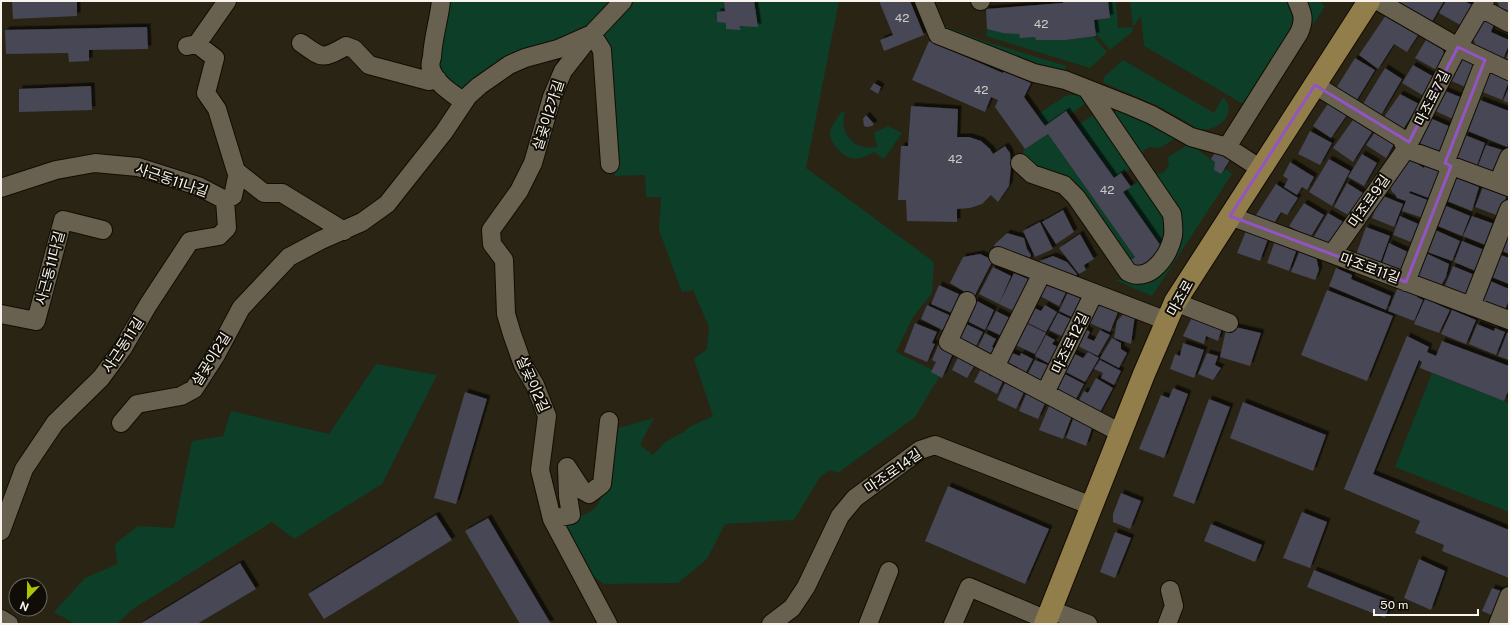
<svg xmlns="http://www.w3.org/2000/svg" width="1510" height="625" viewBox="0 0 1510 625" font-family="'Public Sans','Noto Sans KR',sans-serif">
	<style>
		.green { fill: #0d3e28 }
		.building { fill: #464657; filter: url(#shadow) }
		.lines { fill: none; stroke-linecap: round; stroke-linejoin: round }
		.minor-casing { stroke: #120d02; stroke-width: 20 }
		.major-casing { stroke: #120d02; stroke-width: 24 }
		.minor { stroke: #686150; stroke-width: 18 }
		.major { stroke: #927e4b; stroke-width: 22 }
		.marked { fill: none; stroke: #9454c8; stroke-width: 3; stroke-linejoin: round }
		.labels { text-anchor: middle; stroke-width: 4; stroke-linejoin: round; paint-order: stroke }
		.number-label { font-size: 12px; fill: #ccc8c6 }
		.street-label { font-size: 14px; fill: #f8f4eb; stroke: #100d07 }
	</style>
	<defs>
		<filter id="shadow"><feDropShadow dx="3.5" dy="-3.5" stdDeviation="0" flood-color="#0009"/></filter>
	</defs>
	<rect width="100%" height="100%" fill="#2a2415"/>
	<path class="green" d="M447 1H839L806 168 934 262 932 293 913 317 896 352 941 374 915 417 838 473 830 470 820 477 794 520 725 524 707 559 678 583 604 584 587 572 567 530 568 521C576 518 584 515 591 511 610 499 610 455 611 435L618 428 654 418 640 445 653 455 665 442 684 432 689 427 713 416 694 359 707 349 709 327 693 290 682 292 659 230 661 197H646L645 175 615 176 608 46 593 26 459 92 445 84 435 59Z
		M1108 1H1116L1118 28 1133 27 1130 1H1319L1325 6 1257 112 1144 46 1141 16 1133 27 1132 32 1110 50 1096 34 1094 20 1110 18Z
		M942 25 984 41 1066 66 1064 72 999 56 944 35Z
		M987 29 1019 34 1020 38 1035 37 1036 40H1066L1093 36 1107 52 1090 68 986 36Z
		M1123 60 1214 113 1223 97C1240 113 1216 133 1199 129L1156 105 1104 83 1103 80 1105 76Z
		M1068 95H1080L1088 101 1069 116 1066 111 1045 126 1037 115 1062 98Z
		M1118 109 1135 116 1177 137 1160 148 1149 147 1144 150 1142 156 1113 115Z
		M842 111 845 112C838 133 855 152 877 147L874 133 888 126 902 133 884 159 874 152C860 161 847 162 836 147 833 143 830 139 830 133 831 125 838 118 842 111Z
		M1097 112 1134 166 1122 174 1121 173 1114 178 1077 126Z
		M1048 134 1135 257 1128 262 1027 159 1023 152 1025 149Z
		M1189 144 1215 162 1214 170 1221 174 1225 168 1232 174 1152 296 1115 280H1128L1175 243 1155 174 1163 173 1169 165 1168 157Z
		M1143 178 1169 215 1165 252 1123 192Z
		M376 364 437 375 382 484 294 539 272 522 133 609 117 624H75L54 612 85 578 117 564 115 544 138 526 174 528 192 441 223 436 231 411 329 434Z
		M1432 373 1509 403V512L1395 467Z"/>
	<path class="building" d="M12 1H77V16L13 19Z
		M724 1H754L758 27 739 26 741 30 726 29V23L717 22V12L725 11Z
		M879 1H910L924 35 884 51 880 40 893 35Z
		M1063 1H1108L1110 18 1094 20 1096 36 1066 40H1036L1035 37 1020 38 1019 34 1003 33 987 29 986 9 1063 3Z
		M1394 1H1444L1430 25Z
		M1446 1H1464L1474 6 1462 26 1439 13Z
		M1495 1H1509V11L1498 7 1499 4Z
		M1388 12 1420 32 1407 52 1394 44 1378 69 1359 55Z
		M1481 20 1494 24 1491 32 1509 40V45L1503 59 1476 47 1473 38Z
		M147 27 148 49 89 50V61L69 62 68 53 6 54 5 30Z
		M1429 35 1441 41 1446 63 1440 72 1415 58Z
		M929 41 1003 73 1006 67 1017 72 1015 76 1031 83 1024 97 1045 126 1066 111 1114 178 1121 173 1131 187 1123 192 1165 252 1135 273 1128 262 1135 257 1048 134 1025 149 995 107 998 100 991 97 985 112 912 80Z
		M1509 50V60L1506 58Z
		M1467 57 1479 64 1470 89 1447 79 1457 61Z
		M1355 58 1375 70 1355 103 1335 90Z
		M1413 65 1434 77 1424 96 1402 83Z
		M1385 68 1402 79 1381 115 1363 104Z
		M1488 71 1491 73 1492 71 1509 75V81L1502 100 1480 91Z
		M874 83 881 87 878 94 870 89Z
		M91 86 92 110 19 112V89Z
		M1509 87V103L1503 101Z
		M1443 90 1465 99 1457 121 1433 110Z
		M1400 94 1419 104 1402 131 1384 117Z
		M1331 99 1349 112 1331 138 1313 126Z
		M1480 100 1509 111V141L1507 147 1468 131Z
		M911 106 958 109 957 137H969L981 141 990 149 993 154 1005 146 1010 153 1011 165 1010 177 1009 186 998 202 991 195 982 204 970 208 957 209V222L907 221 906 200H898L901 146H908Z
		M866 115 874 124 872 126 867 127 864 126 863 119Z
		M1430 118 1453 128 1441 158 1417 148Z
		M1353 120 1372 132 1353 162 1333 148Z
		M1378 128 1396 141 1386 158 1366 145Z
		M1310 131 1332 143 1320 165 1298 154Z
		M1465 135 1485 143 1475 171 1455 162Z
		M1486 145 1506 151 1495 178 1476 171Z
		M1216 151 1230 160 1221 174 1214 170 1215 162 1211 159Z
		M1404 153 1421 159 1419 165 1424 168 1425 165 1444 174 1434 200 1410 191 1409 193 1433 202 1426 219 1402 211 1406 201 1397 198 1395 194 1392 192 1391 189 1387 187Z
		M1362 154 1377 163 1364 186 1348 177Z
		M1329 159 1350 171 1332 206 1309 192Z
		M1290 162 1314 177 1307 190 1302 187 1297 195 1284 187 1288 179 1283 176Z
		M1455 177 1479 187 1472 211 1442 199Z
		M1347 183 1363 193 1350 216 1334 207Z
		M1276 184 1298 198 1287 215 1281 212 1273 225 1254 218Z
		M1483 187 1507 195 1499 216 1475 207Z
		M1381 195 1403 204 1394 227 1372 218Z
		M1304 203 1324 215 1310 238 1289 226Z
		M1444 205 1470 216 1462 236 1433 224Z
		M1063 210 1074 232 1056 244 1042 222Z
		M1328 213 1347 224 1334 245 1328 242 1325 247 1312 240Z
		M1400 216 1423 226 1416 244 1393 235Z
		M1472 216 1497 225 1488 246 1463 236Z
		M1040 222 1053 249 1035 257 1023 231Z
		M1366 227 1390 236 1378 269 1354 260Z
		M1431 228 1460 241 1452 261 1422 250Z
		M1246 231 1268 239 1260 261 1237 253Z
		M1509 232V254L1500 250Z
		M1007 233 1024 238 1027 249 1031 255 1029 261 992 252 995 244Z
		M1080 234 1094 259 1084 265 1086 270 1079 274 1059 248Z
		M1275 241 1297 249 1289 271 1267 263Z
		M1462 241 1487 251 1478 272 1454 262Z
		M1389 243 1410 253 1401 277 1380 269Z
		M1300 250 1316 256 1319 270 1315 280 1291 272Z
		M980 254 993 260 972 301 963 296 965 292 950 283 963 257Z
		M1428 254 1449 264 1446 277 1438 291 1415 275 1423 256Z
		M1498 254 1509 258V284L1489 276Z
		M1053 256 1067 262 1077 274 1074 283 1037 262Z
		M1453 266 1477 276 1467 301 1443 291Z
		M993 267 1011 276 999 304 979 294Z
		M1336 268 1352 275 1351 279 1391 296 1386 310 1329 286Z
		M1014 273 1035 282 1020 314 999 304Z
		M1488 280 1509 289V300L1503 315 1479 305Z
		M1045 281 1066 292 1059 306 1038 295Z
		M939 285 963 296 954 314 931 304Z
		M1398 287 1418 294 1417 297 1423 300 1414 321 1388 311Z
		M1327 290 1393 316 1367 381 1301 355Z
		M1068 292 1087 302 1078 320 1059 311Z
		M1097 296 1120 307 1110 332 1087 322Z
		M1425 299 1450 310 1439 333 1414 324Z
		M975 300 994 310 985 330 965 320Z
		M927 305 951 316 944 331 921 319Z
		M1045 305 1057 312 1046 332 1024 321 1032 307 1041 311Z
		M1452 310 1476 320 1466 344 1441 334Z
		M996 311 1016 321 1004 337 987 329Z
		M1126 311 1135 315 1131 344 1114 338 1117 321Z
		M1058 313 1075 321 1066 338 1049 330Z
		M1192 317 1222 328 1218 341 1206 336 1204 344 1183 336Z
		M1022 321 1046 333 1035 354 1011 343Z
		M962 322 983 332 976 346 957 337Z
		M915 323 937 332 932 343 935 344 927 362 904 352Z
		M1477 324 1494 331 1495 328 1505 332 1496 355 1469 344Z
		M1227 325 1261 333 1250 366 1220 357Z
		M1083 327 1090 332 1087 338 1094 341 1100 330 1110 335 1098 356 1074 344Z
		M985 333 996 339 992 347 996 350 991 358 976 351Z
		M1507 333H1509V360L1498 356Z
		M1046 335 1055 340 1052 344 1064 350 1055 367 1035 356Z
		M1407 336 1429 347 1427 352 1436 356 1442 341 1509 366V389L1504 401 1420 368 1422 362 1419 360 1373 474 1509 530V578L1442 551 1444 545 1415 533 1420 521 1344 489Z
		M1112 338 1121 343V349L1127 353 1119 368 1100 358Z
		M940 341 955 349 942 378 931 372 936 362 932 360Z
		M1183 343 1204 350 1194 378 1170 369 1175 354 1180 356Z
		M961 351 978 360 967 378 952 370Z
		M1007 351 1020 356 1021 353 1033 359 1022 380 998 367Z
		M1069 351 1083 358 1088 352 1099 358 1085 382 1060 369Z
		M1207 353 1218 356 1215 365 1221 368 1213 380 1198 374Z
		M1035 360 1055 368 1044 386 1026 377Z
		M1100 360 1121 371 1114 385 1101 378 1103 373 1094 369Z
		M983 365 1005 377 997 394 974 382Z
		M1061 372 1084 384 1074 403 1051 391Z
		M1096 378 1113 388 1098 416 1077 404 1084 391 1088 393Z
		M1007 379 1026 388 1016 409 997 400Z
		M1173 388 1188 394 1164 458 1139 449 1161 395 1169 398Z
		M465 392 487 399 456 504 434 498Z
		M1027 392 1047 399 1038 419 1019 411Z
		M1209 399 1230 407 1194 504 1173 496Z
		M1243 402 1326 435 1313 471 1230 438Z
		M1049 406 1066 410 1073 413 1063 439 1039 430Z
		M1075 414 1094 422 1086 446 1066 438Z
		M948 486 1049 529 1025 584 925 541Z
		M1121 493 1141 501 1130 529 1113 522V514Z
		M1302 512 1327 522 1310 568 1283 558Z
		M436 515 452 540 324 619 308 594Z
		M488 518 551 624H520L465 531Z
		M1211 524 1262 545 1255 562 1204 541Z
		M1115 532 1131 538 1115 578 1100 572Z
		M1419 559 1445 571 1431 610 1404 598Z
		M240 563 256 589 197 624H140Z
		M1314 570 1391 601 1385 618 1307 587Z
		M1492 588 1504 592 1494 616 1482 611Z"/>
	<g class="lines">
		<defs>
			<path id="minor" d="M441 1C439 20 433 37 432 57 431 60 430 65 431 69 436 84 452 93 464 102
				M924 1 938 35 1034 73 1065 80 1131 106 1152 115 1191 137 1227 147 1261 169
				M980 1H981
				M1378 1 1458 47 1509 71
				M1481 8 1509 23
				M301 43C322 58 322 60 346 46L354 49 369 65 429 81 437 79
				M197 44 215 58 206 93 217 109 236 171 264 193H282L344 231
				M187 46 197 44 227 1
				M1315 85 1401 138 1406 149 1509 187
				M1227 147 1299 33C1305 20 1303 14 1297 1
				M1020 163 1032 174 1064 185 1076 197 1128 272C1150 284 1169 255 1173 236 1174 229 1173 222 1172 214L1087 89
				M1445 163 1485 60
				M1498 183 1509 157
				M1 188 56 170 95 163 138 167 198 186 225 200
				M225 200 233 196 238 172
				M1230 216 1509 320
				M1332 254 1406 149 1458 47 1485 1
				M998 256 1167 321
				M1406 282 1451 166
				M967 301 948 342 1121 433
				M1175 302 1229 323
				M1471 306 1509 209
				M1 314 36 321 63 220 103 230
				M995 367 1042 273
				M1045 393 1094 293
				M121 423 137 404 181 396 194 389 216 355 241 308 289 257 321 240 362 222 387 204 444 132 468 96 479 86 509 65 525 58 558 49 592 34 623 1
				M552 519 571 515 568 496 567 467 582 490 589 494 602 484 609 421
				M1 531 24 469 55 423 101 378 123 348 148 305 190 241 219 236 227 228 225 200
				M1051 610 1088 624
				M1 619 9 624
				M608 624 552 519 540 470 547 416 535 385 523 365 512 334 506 314 504 260 492 244 491 230 519 191 533 163 552 97 563 71 592 34 602 50 610 164
				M771 624 792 608 806 587 840 516 855 498 920 450 935 445 1092 506
				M868 624 889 571
				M953 624 969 587 1047 620
				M1167 624 1174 606 1170 590
				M1498 624 1509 596"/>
			<path id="major" d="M1045 624 1144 374 1175 302 1369 1"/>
		</defs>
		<use href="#minor" class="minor-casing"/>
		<use href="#major" class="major-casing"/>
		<use href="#minor" class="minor"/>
		<use href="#major" class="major"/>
	</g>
	<path class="marked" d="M1458 47 1485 60 1445 163 1451 166 1406 282 1230 216 1315 85 1409 142Z"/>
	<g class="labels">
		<g class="number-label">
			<text x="902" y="22">42</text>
			<text x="1041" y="28">42</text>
			<text x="981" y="94">42</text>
			<text x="955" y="163">42</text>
			<text x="1107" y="194">42</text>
		</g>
		<g class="street-label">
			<text transform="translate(1432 98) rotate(-63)" y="5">마조로7길</text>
			<text transform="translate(548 115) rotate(-72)" y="5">살곶이2가길</text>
			<text transform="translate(172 180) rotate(19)" y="5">사근동11나길</text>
			<text transform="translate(1369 201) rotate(-55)" y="5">마조로9길</text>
			<text transform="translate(50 268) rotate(-75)" y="5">사근동11다길</text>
			<text transform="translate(1370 268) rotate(20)" y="5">마조로11길</text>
			<text transform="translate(1180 298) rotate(-61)" y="5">마조로</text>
			<text transform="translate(1070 343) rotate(-64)" y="5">마조로12길</text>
			<text transform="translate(123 345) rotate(-57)" y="5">사근동11길</text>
			<text transform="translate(211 359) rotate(-58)" y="5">살곶이2길</text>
			<text transform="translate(533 384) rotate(66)" y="5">살곶이2길</text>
			<text transform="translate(893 471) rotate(-35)" y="5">마조로14길</text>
		</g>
	</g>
	<rect width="1510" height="625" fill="none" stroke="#f8f4eb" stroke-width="4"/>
	<g transform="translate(28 597) rotate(202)"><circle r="19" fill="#100d07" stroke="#6d6962"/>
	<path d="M0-3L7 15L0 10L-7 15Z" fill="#afc507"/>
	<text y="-6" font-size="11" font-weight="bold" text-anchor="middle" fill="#f8f4eb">N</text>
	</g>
	<path d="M1374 609v6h104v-6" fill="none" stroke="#f8f4eb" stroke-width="2"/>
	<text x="1380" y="609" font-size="12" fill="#f8f4eb" stroke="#100d07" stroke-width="3" paint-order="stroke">50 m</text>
</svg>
